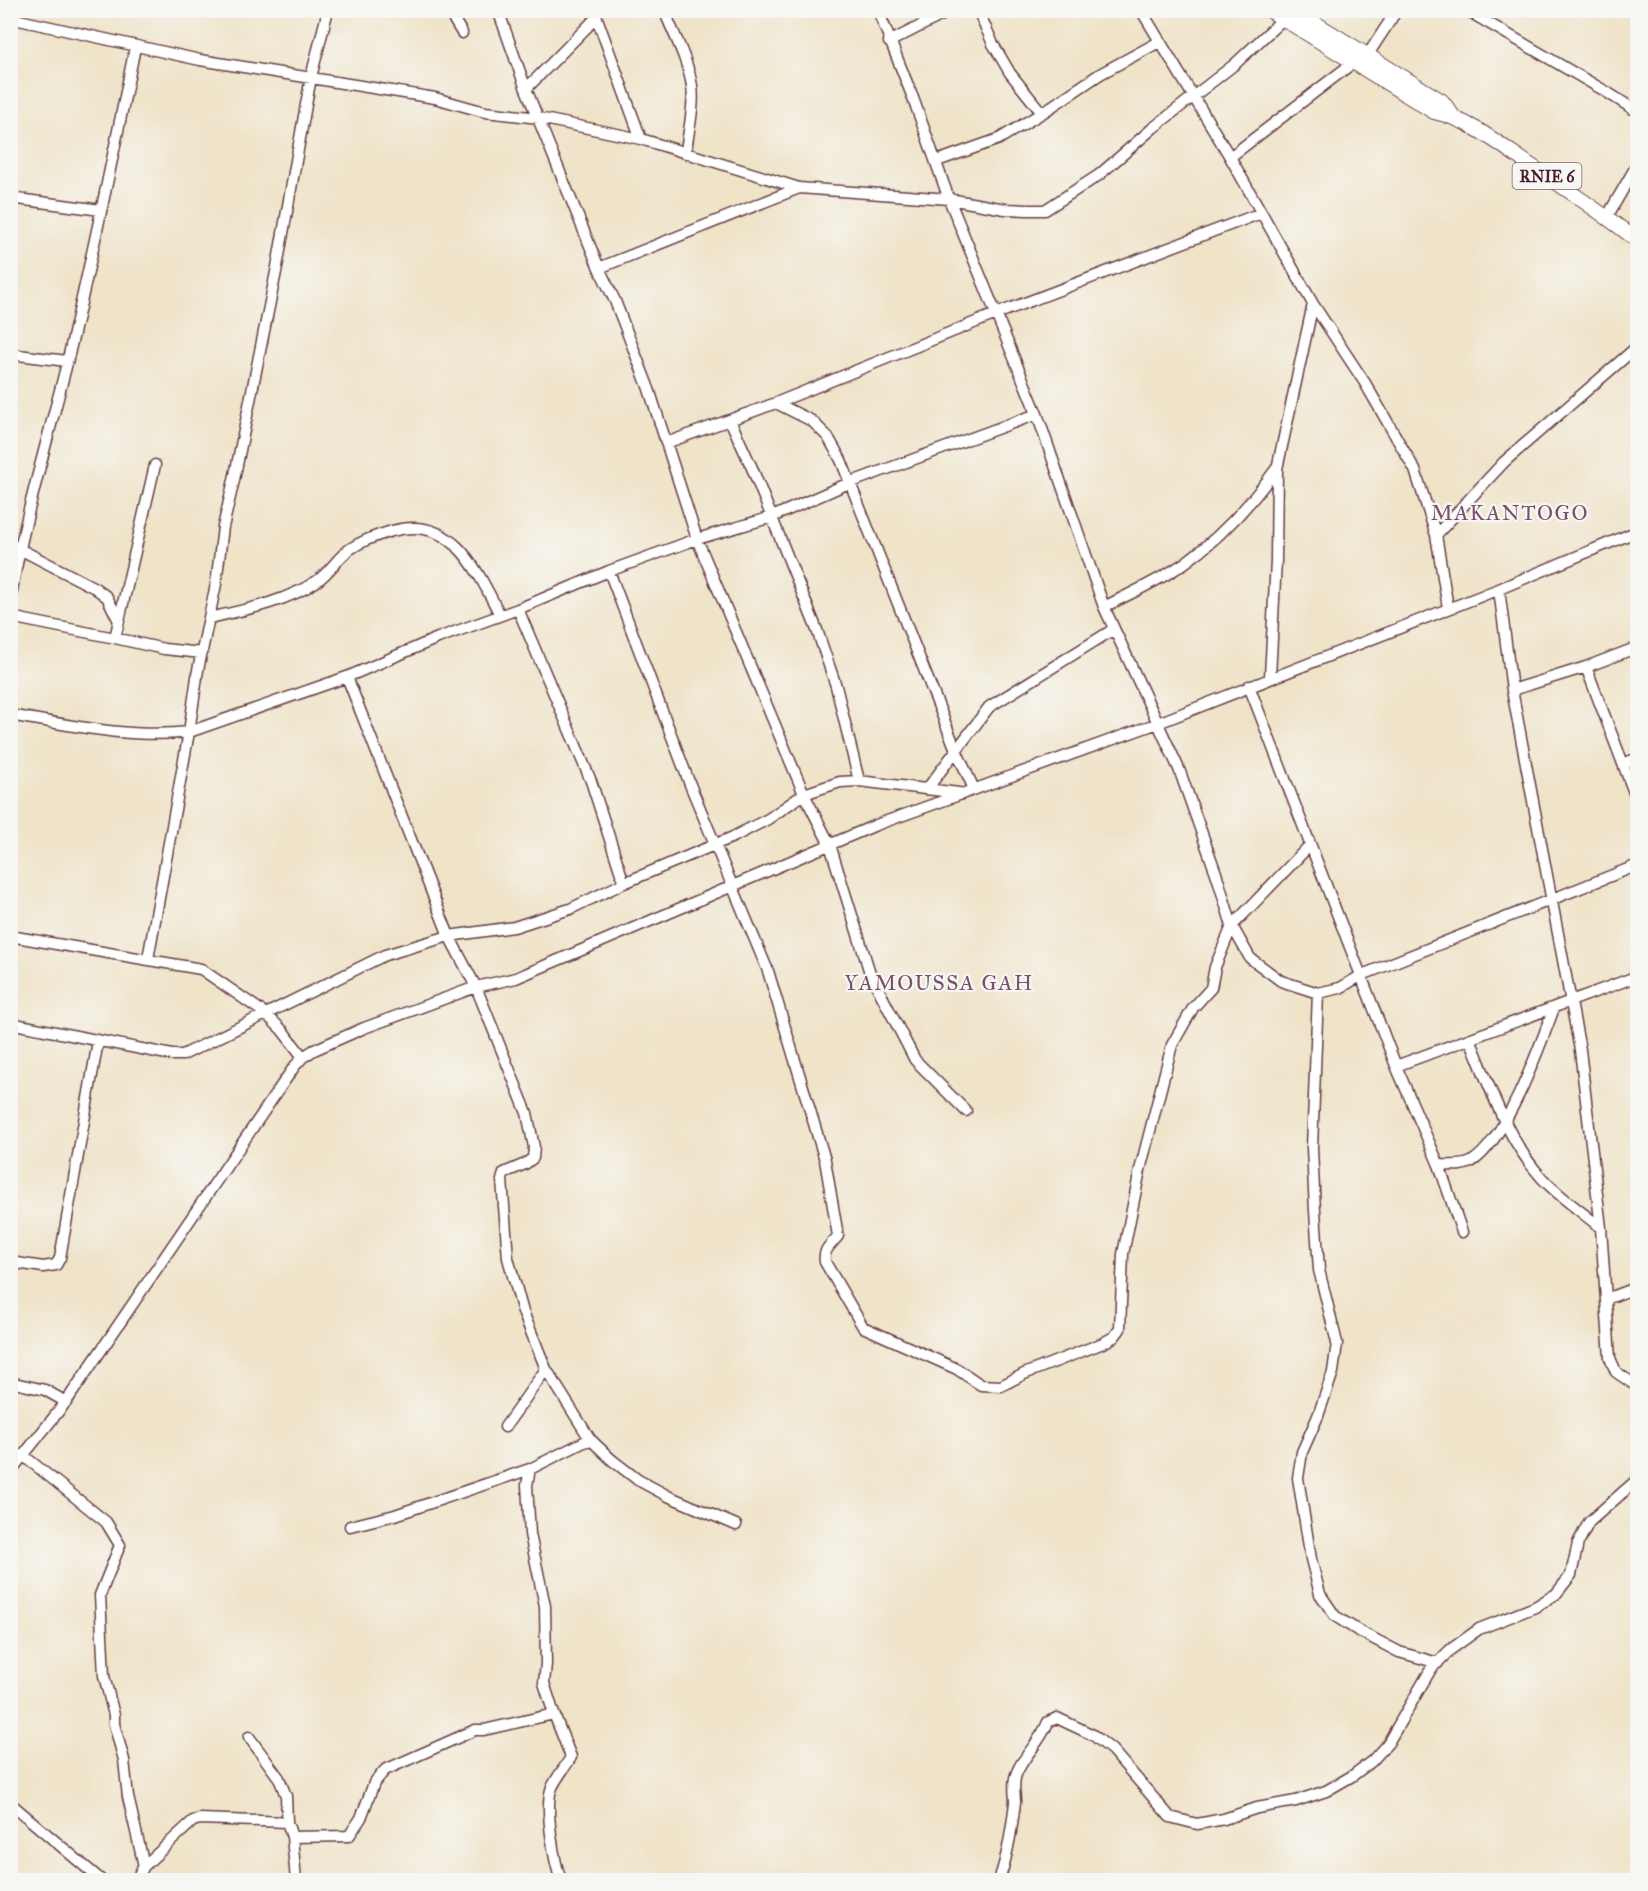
<svg xmlns="http://www.w3.org/2000/svg" width="1648" height="1891" viewBox="0 0 1648 1891" font-family="'IM FELL Great Primer',serif">
	<style>
		.lines { fill: none; stroke-linecap: round; stroke-linejoin: round }
		.minor-casing { stroke: #633c43; stroke-width: 13 }
		.major-casing { stroke: #633c43; stroke-width: 16 }
		.minor { stroke: #fff; stroke-width: 10 }
		.major { stroke: #fff; stroke-width: 14 }
		.labels { text-anchor: middle; stroke-width: 4.5; stroke-linejoin: round; paint-order: stroke }
		.shield { fill: #f6f6f2; stroke: #7e6067; stroke-width: 1.5 }
		.shield-label { font-size: 16px; font-weight: bold; fill: #4a1f2b }
		.quarter-label { font-size: 21px; letter-spacing: 1.5px; fill: #7b506c; stroke: #f6f6f2 }
	</style>
	<rect width="100%" height="100%" fill="#f6f6f2"/>
	<filter id="ink" filterUnits="userSpaceOnUse"><feTurbulence type="fractalNoise" baseFrequency=".0167" numOctaves="2"/><feDisplacementMap in="SourceGraphic" scale="12" xChannelSelector="R" yChannelSelector="G"/><feConvolveMatrix kernelMatrix="1 2 1 2 8 2 1 2 1" color-interpolation-filters="sRGB"/></filter>
	<filter id="wash" filterUnits="userSpaceOnUse"><feTurbulence type="fractalNoise" baseFrequency=".008" numOctaves="4" result="noise"/><feDisplacementMap in="SourceGraphic" scale="24" xChannelSelector="R" yChannelSelector="G"/><feGaussianBlur stdDeviation="1.35" result="paint"/><feColorMatrix in="noise" values="0 0 0 0 0 0 0 0 0 0 0 0 0 0 0 0 0 1.4 0 .05"/><feComposite in="paint" operator="in"/></filter>
	<g filter="url(#wash)">
		<rect width="100%" height="100%" fill="#efe3c8"/>
	</g>
	<g filter="url(#ink)">
		<g class="lines">
			<defs>
				<path id="minor" d="M448 10 462 33
					M498 10 526 89 599 268 615 301 649 389 697 539 804 794 830 845 870 973 915 1060 966 1111
					M594 10 641 139
					M664 10C674 35 688 60 692 86 695 107 688 131 686 152
					M878 10 913 98 949 199 1037 414 1104 607 1179 769 1217 876 1232 926 1250 958 1281 981 1318 993 1340 988 1362 975 1638 865
					M978 10 993 44 1010 73 1042 113
					M1141 10 1230 157 1313 304 1277 469 1276 560 1270 677
					M1466 10 1605 91 1638 112
					M10 18 200 60 435 98 485 112 539 118 641 139 799 188 949 199 1005 209 1028 210H1045L1099 175 1153 128 1235 64 1283 19
					M889 42 952 10
					M1367 56 1397 10
					M526 89 597 17
					M1230 157 1354 62
					M937 161 999 139 1042 113 1100 74 1159 42
					M10 198 101 210
					M1607 217 1638 163
					M599 268 799 188
					M1313 304 1365 383 1415 470 1436 535 1448 608
					M10 354 67 361
					M776 403 812 421 828 437 841 460 956 750 974 789
					M730 420 752 468 817 630 836 686 859 781
					M666 443 776 403 996 314 1261 213
					M155 465 115 638 164 649 202 653
					M1436 535 1504 462 1638 346
					M10 544 95 588 107 597 118 619
					M609 571 691 787 768 971 825 1160 838 1236C830 1246 823 1249 825 1262L863 1327 957 1369 981 1385 1001 1386 1024 1374 1103 1343 1114 1337 1120 1329 1123 1254 1140 1170 1172 1045 1193 1008 1211 988 1215 967 1232 926 1310 845
					M1499 589 1512 690 1580 1050 1601 1228 1610 1358 1616 1372 1638 1387
					M10 602C23 521 47 443 67 363 92 258 114 152 135 47
					M1104 607C1131 593 1161 580 1186 562 1222 536 1250 505 1276 469
					M518 609 591 781 624 883
					M10 617 115 638
					M209 618C245 610 286 602 317 581 330 572 338 557 350 549 363 540 378 535 392 531 453 514 477 570 500 615
					M1586 667 1638 803
					M347 677 449 936 476 987 527 1113 534 1147 533 1158 525 1164 504 1173 502 1180 508 1258 523 1312 546 1369 590 1439 612 1460 638 1480 668 1496 736 1525
					M1249 686 1396 1066 1439 1165 1462 1232
					M1512 690 1586 667 1638 647
					M10 715C69 725 130 739 189 732L347 677 438 638 518 609 609 571 697 539 772 517 849 483 1037 414
					M1623 764 1638 758
					M927 789 989 707 1114 629
					M10 936 201 969 266 1014 282 1030 303 1057
					M148 959 189 732 198 670 216 584 223 527 234 480 277 267 311 77 328 10
					M1318 993 1312 1148 1315 1211 1319 1270 1337 1343 1333 1372 1318 1416 1302 1452 1298 1478 1311 1559 1320 1594 1335 1616 1357 1630 1399 1652 1438 1663
					M10 1023 172 1055H183L385 955 449 936 514 927 570 909 624 883 733 837 768 819 804 794 840 782 859 781 959 793
					M1470 1039C1490 1087 1506 1138 1541 1177 1558 1196 1581 1211 1601 1228
					M1396 1066 1638 976
					M1439 1165C1449 1165 1461 1167 1471 1162 1505 1143 1540 1046 1554 1008
					M10 1262 43 1267 56 1265 60 1258 98 1041
					M1606 1299 1638 1287
					M10 1382 45 1390 66 1402
					M505 1427 546 1369
					M24 1456 106 1522 120 1545 100 1595 104 1676 114 1715V1724L124 1760 128 1797 144 1866
					M530 1469 527 1485 530 1534 545 1606 546 1664 544 1683 554 1714 571 1757C565 1768 555 1779 551 1790 545 1809 554 1862 561 1880
					M10 1472 66 1402 294 1067 303 1057 314 1050 364 1028 476 987 516 978 876 825 1158 723 1499 589 1638 531
					M350 1526 395 1515 530 1469 590 1439
					M249 1737 279 1778 286 1796 287 1822 292 1837 296 1880
					M10 1803 101 1880
					M292 1837 349 1836 361 1818 374 1783 385 1770 475 1730H484L554 1714
					M136 1880 144 1866 193 1821 200 1819 287 1822
					M999 1880C1008 1856 1012 1828 1015 1802 1015 1794 1013 1786 1015 1778 1019 1760 1041 1742 1048 1722L1057 1718 1093 1735 1112 1750 1170 1817 1197 1824 1224 1819 1257 1808 1296 1801 1326 1791 1352 1776 1372 1761 1388 1743 1431 1669 1450 1650 1479 1629 1535 1607 1556 1594 1571 1575 1578 1543 1589 1522 1638 1479"/>
				<path id="major" d="M1269 10 1434 112C1468 119 1498 143 1527 163 1565 188 1602 213 1638 241
					M1294 10 1442 101 1453 116"/>
			</defs>
			<use href="#minor" class="minor-casing"/>
			<use href="#major" class="major-casing"/>
			<use href="#minor" class="minor"/>
			<use href="#major" class="major"/>
		</g>
	</g>
	<g class="labels">
		<rect class="shield" x="1512.5" y="163" width="69" height="26" rx="4.5"/>
		<g class="shield-label">
			<text x="1547" y="182">RNIE 6</text>
		</g>
		<g class="quarter-label">
			<text x="1510" y="520">MAKANTOGO</text>
			<text x="939" y="990">YAMOUSSA GAH</text>
		</g>
	</g>
	<rect width="1648" height="1891" fill="none" stroke="#f6f6f2" stroke-width="36"/>
</svg>
